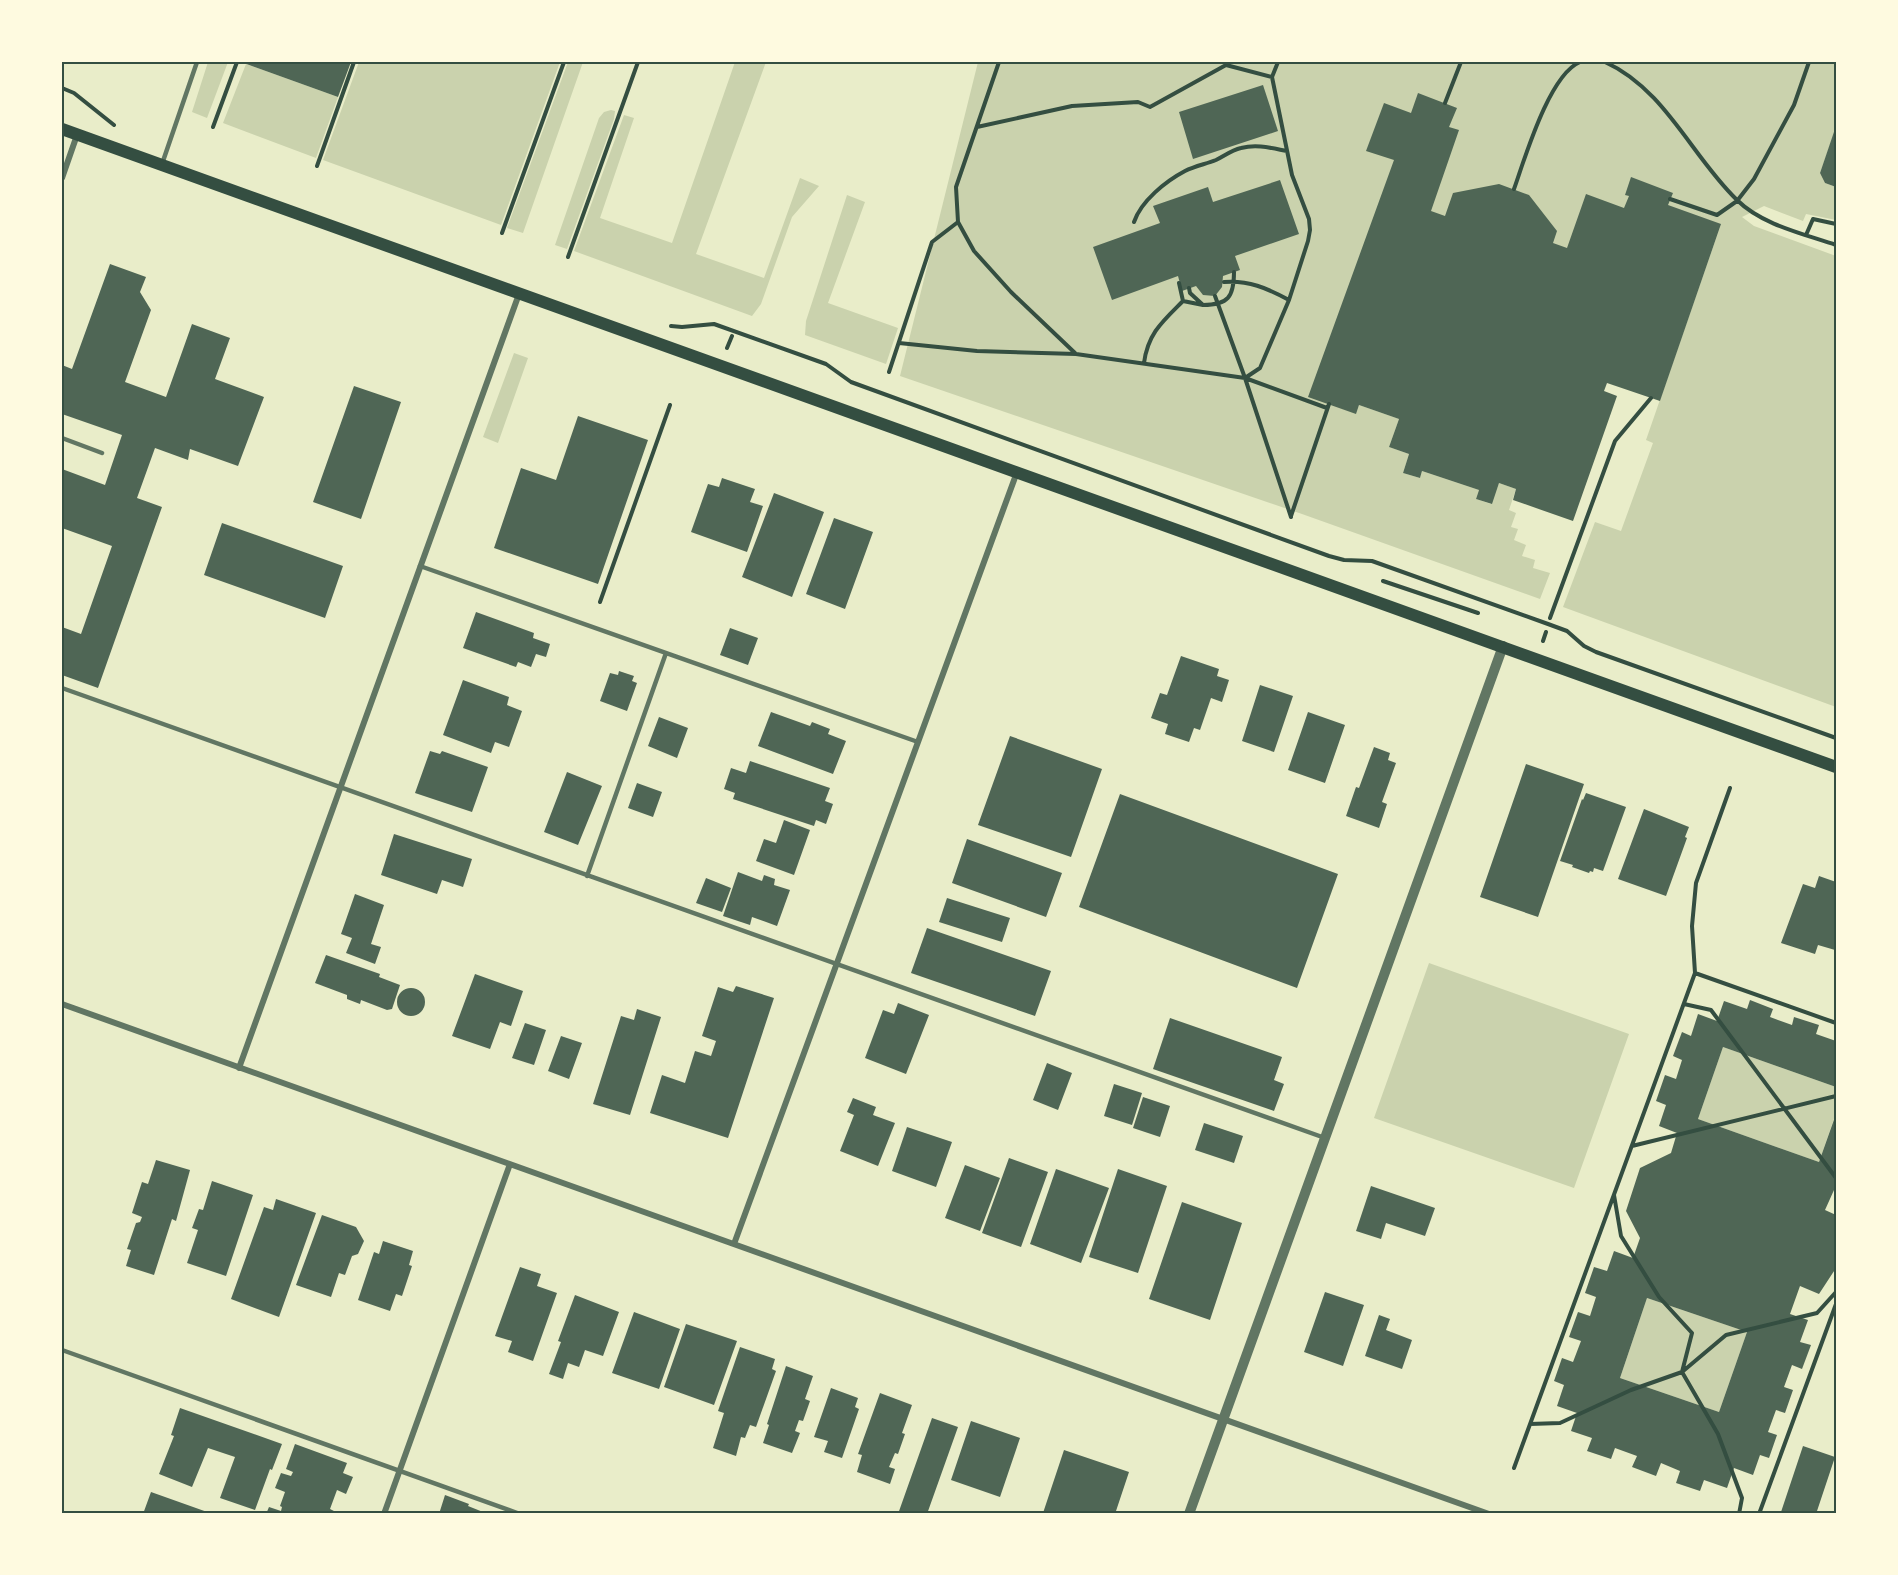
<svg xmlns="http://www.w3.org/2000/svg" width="1898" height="1575" viewBox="0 0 1898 1575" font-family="'Noto Sans',sans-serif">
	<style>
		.green { fill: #cad2ad }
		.building { fill: #4f6655; fill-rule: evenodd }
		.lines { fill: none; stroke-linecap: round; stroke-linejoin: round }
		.path { stroke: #344e41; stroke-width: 4 }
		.service { stroke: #617663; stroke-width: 4.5 }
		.minor { stroke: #617663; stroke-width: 6 }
		.tertiary { stroke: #617663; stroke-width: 10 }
		.secondary { stroke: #344e41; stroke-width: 12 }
		.neatline { fill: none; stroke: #344e41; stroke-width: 2 }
	</style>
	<rect width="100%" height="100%" fill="#e9edc9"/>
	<path class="green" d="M208 62H228L207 118 192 112Z
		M359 62H560L501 225 323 160Z
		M568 62H583L523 233 507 228Z
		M735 62H766L696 254 764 278 800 178 819 186 792 217 761 304 752 316 574 251 624 115 634 118 600 218 672 243Z
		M978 62H1836V128L1820 173 1825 183 1836 187V220L1806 214 1803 221 1764 206 1742 217 1754 226 1836 256V707L1563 607 1595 522 1621 531 1653 443 1646 440 1720 227 1341 408 1356 413 1359 405 1399 419 1389 447 1409 454 1403 473 1420 478 1422 471 1479 490 1476 499 1491 504 1499 483 1516 489 1509 510 1516 513 1511 527 1518 529 1514 540 1526 545 1522 556 1535 560 1533 568 1550 573 1540 599 1302 514 900 376Z
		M246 64 338 97 316 158 223 123Z
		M611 110 615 111 614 119 567 249 555 245 599 118 604 112Z
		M847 195 865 202 828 303 898 328 886 364 805 335 806 321Z
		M514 353 528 358 498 443 483 437Z
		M1429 963 1629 1034 1574 1188 1374 1118Z
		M1723 1047 1836 1087V1113L1819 1162 1698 1119Z
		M1647 1298 1747 1332 1719 1412 1620 1378Z"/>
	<path class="building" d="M241 62H351L338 97Z
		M1263 85 1278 131 1193 159 1179 112Z
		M1418 93 1457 108 1449 127 1459 130 1431 211 1445 216 1453 193 1499 184 1529 195 1557 231 1553 243 1567 248 1586 194 1624 208 1629 196 1625 195 1631 177 1673 193 1668 205 1721 224 1660 401 1607 383 1604 391 1617 396 1573 521 1513 500 1516 489 1499 483 1492 504 1476 499 1479 490 1422 471 1420 478 1403 473 1409 454 1389 447 1399 419 1359 405 1356 414 1308 397 1394 160 1366 151 1384 103 1411 113Z
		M1836 126V187L1825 183 1820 173Z
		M1280 180 1299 234 1235 256 1240 270 1223 276 1222 287 1215 296 1203 295 1196 286 1182 291 1178 276 1112 300 1093 247 1160 223 1153 206 1208 187 1213 202Z
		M110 264 146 277 140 292 151 310 125 382 166 397 192 324 230 338 215 379 264 397 238 466 190 449 188 460 155 448 137 498 162 507 98 688 62 675V627L81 634 112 546 62 528V469L105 485 122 435 62 414V365L72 369Z
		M354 386 401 402 361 519 313 502Z
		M578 416 648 440 598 584 494 548 521 468 556 480Z
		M722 478 755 489 750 502 763 506 747 552 691 532 708 484 719 487Z
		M774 493 824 512 792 597 742 577Z
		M834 518 873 532 845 609 806 594Z
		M222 523 343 566 325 618 204 575Z
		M476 612 534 633 533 638 550 644 546 657 536 654 531 667 518 662 516 667 463 648Z
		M730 628 758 638 748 665 720 655Z
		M1181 656 1219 669 1217 676 1229 680 1222 702 1211 698 1200 730 1194 728 1189 742 1165 734 1168 724 1151 718 1160 693 1167 695Z
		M619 671 634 676 632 681 637 683 627 711 600 701 610 673 618 675Z
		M463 680 509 697 507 705 522 711 509 747 495 742 491 753 443 735Z
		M1260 685 1293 696 1274 752 1242 741Z
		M771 712 810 726 812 722 830 729 828 734 846 741 833 774 758 746Z
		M1308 712 1345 725 1325 783 1288 770Z
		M659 717 688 728 677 758 648 746Z
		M1010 736 1102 769 1071 857 978 825Z
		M1374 747 1390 753 1388 760 1396 763 1382 802 1387 804 1379 828 1346 816 1356 787 1359 788Z
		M430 751 440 754 442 751 488 767 472 812 415 793Z
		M750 761 830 788 825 801 833 804 826 824 816 820 814 826 733 799 735 793 724 789 731 768 746 773Z
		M1526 764 1584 784 1538 917 1480 897Z
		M567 772 602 786 578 845 544 832Z
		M637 783 662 792 653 817 628 808Z
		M1586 793 1626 807 1603 871 1594 868 1593 872 1590 871 1589 873 1572 867 1573 865 1560 861 1582 799 1583 800Z
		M1120 794 1338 874 1297 988 1079 907Z
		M1644 809 1689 827 1685 837 1687 838 1666 896 1618 879Z
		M784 820 810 830 794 875 756 861 764 839 776 843Z
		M394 834 472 859 463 887 442 880 437 894 381 875Z
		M967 839 1062 873 1046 917 952 883Z
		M738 872 762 881 764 875 775 879 774 885 790 890 777 926 752 917 750 925 723 916Z
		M1819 876 1836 882V946L1835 950 1818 945 1815 954 1781 943 1803 884 1815 888Z
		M706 878 731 888 722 912 696 903Z
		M355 894 384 905 371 944 381 947 375 964 346 953 352 938 341 934Z
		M947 898 1010 918 1002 942 939 922Z
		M927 928 1051 971 1035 1016 911 973Z
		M326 955 380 974 379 977 400 985 392 1009 387 1010 361 1000 360 1004 347 999V995L315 983Z
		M475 974 523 991 511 1026 500 1022 490 1049 452 1036Z
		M736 986 774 998 728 1138 650 1113 662 1075 685 1083 695 1051 711 1056 716 1041 702 1036 718 987 733 992Z
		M397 1002a14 14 0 1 1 28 0a14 14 0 1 1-28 0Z
		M1750 1000 1773 1009 1770 1017 1792 1025 1794 1017 1819 1025 1816 1034 1836 1041V1087L1723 1047 1698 1119 1819 1162 1836 1114V1191L1834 1190 1825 1210 1836 1215V1268L1819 1294 1800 1286 1790 1314 1808 1320 1800 1342 1811 1345 1802 1369 1792 1365 1784 1387 1793 1390 1785 1413 1776 1410 1768 1432 1777 1435 1769 1458 1760 1455 1753 1475 1734 1468 1727 1488 1704 1480 1700 1491 1676 1483 1680 1471 1661 1463 1656 1476 1632 1467 1637 1456 1615 1448 1611 1459 1587 1451 1592 1438 1571 1431 1577 1413 1557 1406 1564 1385 1554 1381 1562 1358 1573 1362 1581 1341 1569 1337 1578 1312 1590 1316 1596 1297 1585 1293 1594 1267 1607 1271 1614 1251 1633 1258 1640 1238 1626 1211 1640 1168 1671 1153 1677 1133 1659 1126 1666 1105 1656 1101 1665 1075 1676 1079 1682 1060 1673 1056 1682 1032 1691 1036 1698 1014 1717 1021 1724 1001 1747 1009ZM1647 1298 1747 1332 1719 1412 1620 1378Z
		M898 1003 929 1015 906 1074 865 1058 883 1010 894 1014Z
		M637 1009 661 1017 630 1115 593 1104 621 1016 634 1020Z
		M1170 1018 1282 1057 1274 1080 1284 1084 1274 1111 1153 1069Z
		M525 1023 546 1030 534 1065 512 1058Z
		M561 1036 582 1043 569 1079 548 1071Z
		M1047 1063 1072 1073 1058 1110 1033 1100Z
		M1114 1084 1142 1093 1132 1125 1104 1116Z
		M1143 1097 1170 1106 1160 1137 1133 1128Z
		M853 1098 876 1107 873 1115 895 1123 878 1166 840 1151 854 1115 847 1112Z
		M1204 1123 1243 1136 1234 1163 1195 1150Z
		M907 1127 952 1142 936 1187 892 1171Z
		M1009 1158 1048 1172 1021 1247 982 1233Z
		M156 1160 190 1170 176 1221 172 1219 154 1275 126 1266 131 1250 127 1249 136 1223 140 1222 142 1217 132 1213 142 1182 148 1184Z
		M965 1165 1000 1178 980 1231 945 1218Z
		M1056 1169 1109 1188 1081 1263 1030 1244Z
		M1118 1169 1167 1186 1138 1273 1089 1257Z
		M212 1181 253 1195 226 1276 187 1263 198 1230 192 1228 199 1209 203 1210Z
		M1371 1186 1435 1208 1425 1236 1386 1223 1381 1239 1356 1231Z
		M276 1199 316 1213 279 1317 231 1299 264 1207 273 1210Z
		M1182 1202 1242 1223 1210 1320 1149 1299Z
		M322 1215 356 1227 364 1241 358 1254 352 1256 345 1275 339 1273 331 1297 296 1285Z
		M383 1241 413 1251 409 1265 412 1266 402 1296 396 1294 390 1311 358 1300 374 1252 379 1254Z
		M520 1267 541 1274 537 1286 557 1293 533 1361 508 1352 512 1341 495 1336Z
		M1325 1292 1364 1305 1343 1366 1304 1352Z
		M575 1295 619 1312 603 1356 585 1350 579 1367 568 1363 563 1379 549 1374 561 1342 558 1341Z
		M634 1312 680 1329 659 1389 612 1373Z
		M1379 1315 1390 1319 1386 1330 1412 1340 1402 1369 1365 1356Z
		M686 1324 737 1341 714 1405 664 1387Z
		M740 1347 775 1359 772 1369 776 1371 756 1427 750 1425 745 1438 741 1437 736 1456 713 1448 724 1413 718 1411Z
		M786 1366 813 1376 805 1399 810 1401 803 1421 799 1420 795 1431 800 1433 792 1453 763 1443 769 1425 767 1424Z
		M831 1388 858 1398 855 1407 859 1409 842 1458 824 1452 828 1441 814 1437Z
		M880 1393 912 1405 902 1433 905 1434 898 1454 895 1453 889 1467 895 1469 890 1484 857 1472 862 1455 858 1454Z
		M180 1408 282 1444 272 1470 270 1469 255 1510 220 1498 235 1457 208 1448 192 1487 159 1474 174 1436 171 1435Z
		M932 1418 958 1427 927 1514H898Z
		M971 1421 1020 1438 1000 1497 951 1480Z
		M295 1444 347 1463 343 1473 353 1477 346 1494 337 1490 330 1509 340 1514H266L269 1507 281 1511 282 1507 280 1506 285 1492 275 1488 281 1473 291 1476 293 1472 286 1469Z
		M1803 1446 1835 1457 1816 1514H1786L1781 1512Z
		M1064 1450 1129 1472 1115 1514 1043 1513Z
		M151 1492 210 1513V1514H143Z
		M445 1495 469 1504 468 1506 488 1514H439Z"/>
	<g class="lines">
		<path class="path" d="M999 62 956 187 958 222 974 251 1011 292 1075 353
			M1605 62C1665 89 1692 157 1737 200 1762 225 1804 234 1836 245
			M62 88 74 93 114 125
			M1445 103 1461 62
			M213 127 237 62
			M977 127 1072 106 1138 102 1150 107 1226 65 1272 77
			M317 166 354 62
			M1514 189C1525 158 1549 75 1580 62
			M1670 199 1717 215 1737 201 1754 179 1794 105 1809 62
			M1134 222C1141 201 1166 181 1185 171 1195 166 1206 164 1216 160 1224 156 1232 150 1241 148 1257 144 1271 148 1287 151
			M502 233 564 62
			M1806 235 1813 219 1836 224
			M568 257 638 62
			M1224 282C1248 280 1267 288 1289 300
			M1189 288 1190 293 1203 305C1228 305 1234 297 1234 272
			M1215 296 1245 378 1291 517
			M1183 301 1203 305
			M671 326 682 327 714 324 826 364 851 382 1329 556 1344 560 1372 561 1548 624 1567 631 1584 646 1596 652 1836 738
			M899 343 977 351 1076 354 1245 378 1260 368 1289 300 1308 241 1310 230 1309 219 1292 175 1272 77 1278 62
			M727 348 732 336
			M1144 363C1148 333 1163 321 1183 301L1179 283
			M889 372 932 242 958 222
			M1245 378 1327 408
			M1291 516 1329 404
			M1383 581 1478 613
			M600 602 670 405
			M1550 618 1615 441 1651 398
			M1543 641 1546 632
			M1730 788 1696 883 1692 926 1695 973 1836 1023
			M1684 1004 1711 1010 1836 1178
			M1632 1146 1836 1096
			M1614 1195 1621 1236 1659 1297 1692 1333 1682 1372 1718 1434 1742 1498 1739 1514
			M1530 1424 1560 1423 1631 1390 1682 1372 1726 1335 1817 1313 1836 1292
			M1514 1468 1695 973
			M1759 1514 1836 1304"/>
		<path class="service" d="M162 164 197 62
			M62 438 102 453
			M420 566 918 742
			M62 688 1325 1138
			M587 876 666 653
			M62 1350 520 1514"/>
		<path class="minor" d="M62 178 77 135
			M62 1004 1489 1514
			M239 1068 519 294
			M734 1244 1017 472
			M384 1514 510 1164"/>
		<path class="tertiary" d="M1189 1514 1503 646"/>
		<path class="secondary" d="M62 129 1836 767"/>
	</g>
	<rect width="1898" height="1575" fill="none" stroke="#fefae0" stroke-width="126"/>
	<rect x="63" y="63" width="1772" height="1449" class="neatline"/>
</svg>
